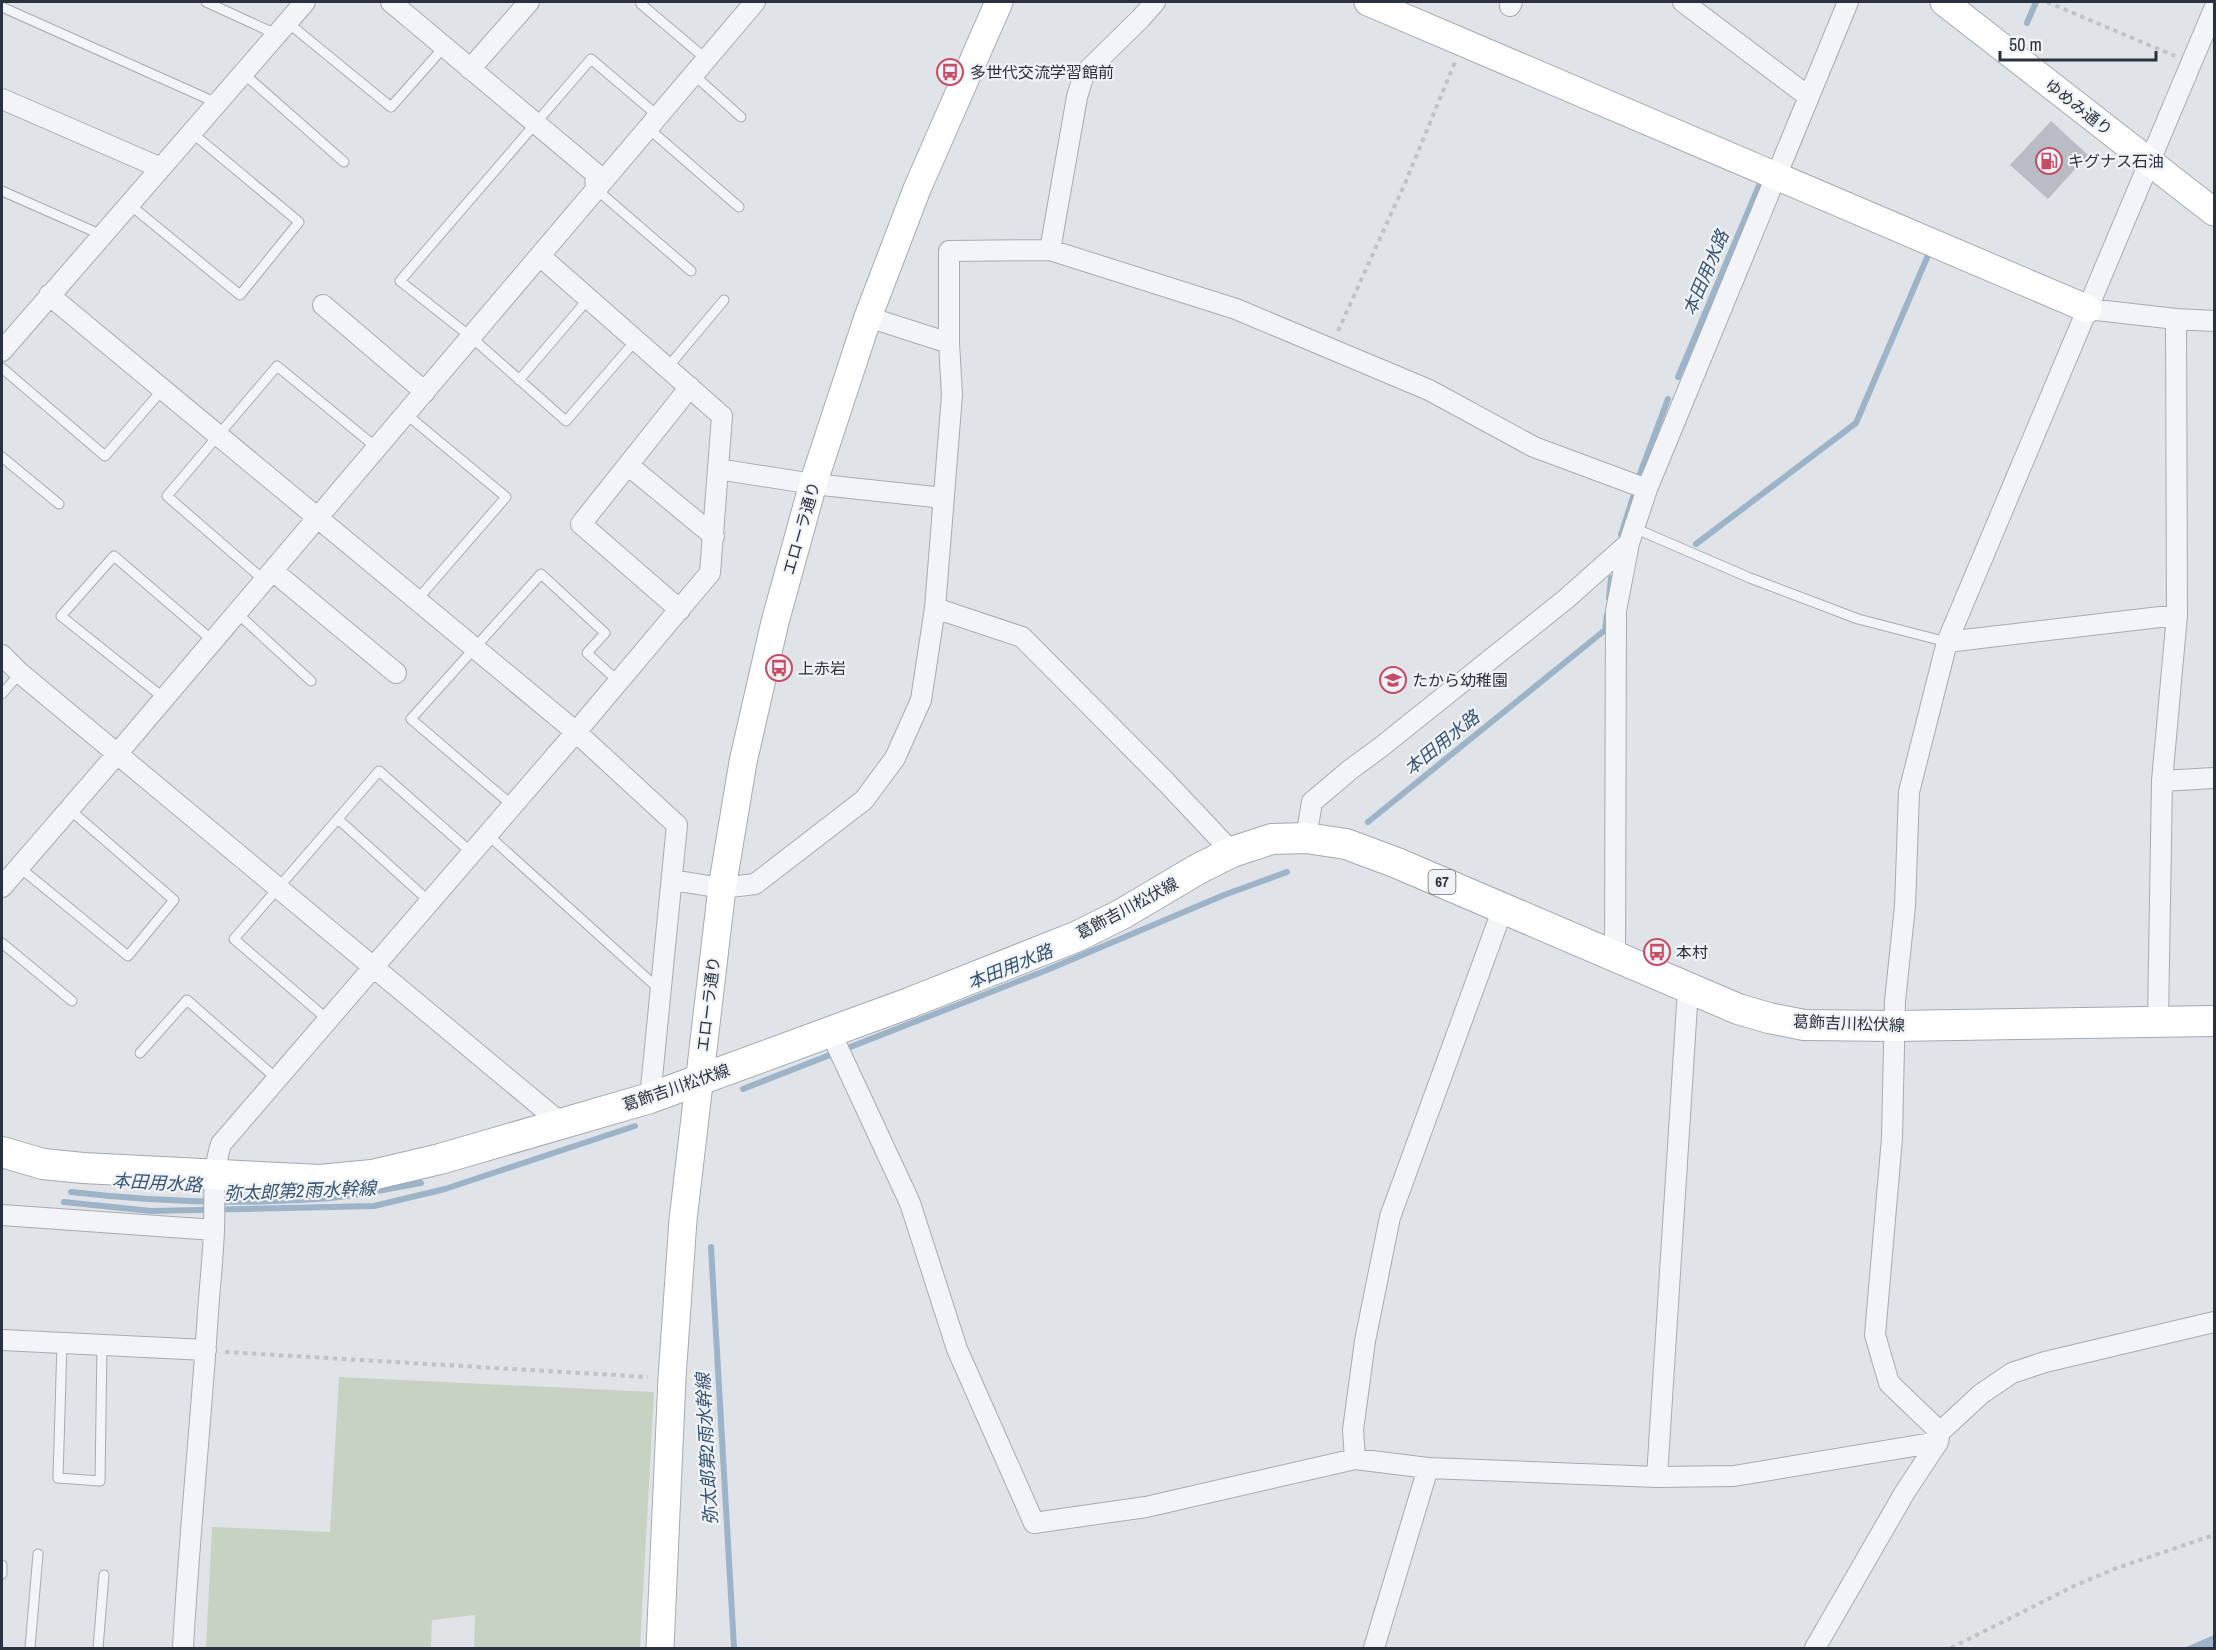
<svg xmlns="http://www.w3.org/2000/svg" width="2216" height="1650" viewBox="0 0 2216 1650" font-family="'Archivo Narrow','Noto Sans JP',sans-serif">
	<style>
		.green { fill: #c7d2c2 }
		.water { fill: #9db3c7 }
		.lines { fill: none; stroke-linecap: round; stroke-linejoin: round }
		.stream { stroke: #9db3c7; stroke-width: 6 }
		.building { fill: #b8bdc5 }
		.lane-casing { stroke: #a6abb2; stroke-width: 11 }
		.street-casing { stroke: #a6abb2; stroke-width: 22 }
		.secondary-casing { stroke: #a6abb2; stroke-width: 29 }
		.primary-casing { stroke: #a0a9b4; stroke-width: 32 }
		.path { stroke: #bfc2c7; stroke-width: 4; stroke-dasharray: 4.5 4.5; stroke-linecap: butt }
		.lane { stroke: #f3f4f7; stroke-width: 9 }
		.street { stroke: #f3f4f7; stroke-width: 20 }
		.secondary { stroke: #fff; stroke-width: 27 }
		.primary { stroke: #fff; stroke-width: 30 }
		.labels { text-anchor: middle; stroke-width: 4.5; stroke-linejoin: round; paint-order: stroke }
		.shield { fill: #f0f3f6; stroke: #656c76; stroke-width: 1.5 }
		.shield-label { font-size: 15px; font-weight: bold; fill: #2a323f }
		.poi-label { font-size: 16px; fill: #2a323f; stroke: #f0f3f6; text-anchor: start }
		.street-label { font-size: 16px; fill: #2a323f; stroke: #f0f3f6 }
		.water-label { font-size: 18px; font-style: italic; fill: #365371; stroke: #f0f3f6 }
	</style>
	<rect width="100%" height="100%" fill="#e0e4e8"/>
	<path class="green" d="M339 1377 654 1392 640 1648H474L475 1615 432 1620 431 1648H206L212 1527 330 1532Z"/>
	<path class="water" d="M2214 1635V1648H2184Z"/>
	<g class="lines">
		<path class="stream" d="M2027 23 2036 2
			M1678 377 1761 181
			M1638 479 1668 399
			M1621 535 1634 494
			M1696 544 1856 423 1929 253
			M1609 598 1611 578
			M1368 822 1605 630 1607 615
			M743 1089 1047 970 1224 895 1287 872
			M71 1192C156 1202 245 1205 331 1198 361 1195 392 1188 421 1183
			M64 1202 151 1211 374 1206 445 1189 635 1126
			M711 1247 734 1648"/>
	</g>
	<path class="building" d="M2051 121 2088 155 2048 199 2010 165Z"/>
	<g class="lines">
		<defs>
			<path id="lane" d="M206 2 276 34
				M641 4 706 59
				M2 7 217 103
				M287 22 391 107 444 47
				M243 73 344 162
				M693 74 741 117
				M648 128 739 207
				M596 189 691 271
				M2 191 102 235
				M129 204 240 295 299 222 191 132
				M636 340 566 421 471 337 400 281 591 59 658 116
				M668 367 724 300
				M2 368 105 456 163 389
				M519 380 589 298
				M406 414 506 497 417 600
				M2 457 59 504
				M1634 528 1750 578 1858 619 1947 642
				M265 581 167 496 277 366 377 448
				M237 613 311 681
				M2 694 20 673
				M165 699 61 616 114 556 213 641
				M513 806 411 719 541 574 605 633 587 653 619 682
				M338 819 430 902
				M488 835 660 990
				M19 867 128 956 174 900 69 809
				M2 943 72 1001
				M328 1020 234 939 379 771 472 853
				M140 1053 187 1000 277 1079
				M62 1343 58 1478 100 1481 102 1345
				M2 1574V1565
				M30 1648 38 1554
				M98 1648 104 1575"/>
			<path id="street" d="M391 2 595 173 596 189
				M1683 2 1809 97
				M1510 6 1512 2
				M470 69 529 2
				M2 99 161 168
				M1050 250 1077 97 1084 74 1141 18 1155 2
				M49 295 576 732 677 825 650 1098
				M323 305 425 392
				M2088 309 2176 319 2214 321
				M868 317 949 343
				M2 351 305 2
				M628 465 714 536
				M718 469 813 484 944 498
				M273 571 396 673
				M935 608 1022 637 1166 782 1232 852
				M680 610 581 524 690 387
				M1947 642 2177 615
				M2 655 20 673 562 1124
				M2162 781 2214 778
				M1306 838 1312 802 1351 769 1381 747 1566 599 1629 543
				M672 880 722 888 755 884 864 800 895 758 921 700 935 608 952 395 949 343V251L1050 250 1236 309 1429 390 1534 447 1647 489
				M2 887 117 754 755 2
				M1615 957 1616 611 1629 543 1647 489 1848 2
				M2158 1021 2162 781 2177 615 2176 319
				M830 1031 910 1203 957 1349 1034 1523 1146 1507 1355 1459 1428 1468 1657 1477 1734 1476 1938 1442
				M2 1215 214 1230
				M2 1340 206 1350
				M1940 1432 1889 1383 1875 1335 1892 1138 1895 1001 1905 906 1909 792 1947 642 2214 9
				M1355 1459 1353 1430 1365 1341 1390 1217 1503 908
				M1657 1477 1688 989
				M183 1648C189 1536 201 1424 208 1312 210 1285 213 1257 214 1230 215 1201 212 1172 221 1144L576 732 710 573 722 416 540 256
				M1374 1648 1428 1468
				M1815 1648 1905 1492 1938 1442 1940 1432 1981 1394 2012 1373 2045 1362 2214 1322"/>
			<path id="secondary" d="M1368 2 2088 309
				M1944 2 2214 212
				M660 1648 672 1378 683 1220 722 888 743 762 775 622 813 484 868 317 917 189 999 2"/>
			<path id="primary" d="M2 1152 43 1164 83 1168 320 1180 372 1175 440 1159 650 1098 909 1003 1078 936 1122 914 1198 869 1232 852 1272 839 1306 838 1346 844 1397 863 1738 1009 1769 1018 1804 1025 1895 1026 2214 1021"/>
		</defs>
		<use href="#lane" class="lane-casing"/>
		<use href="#street" class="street-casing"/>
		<use href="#secondary" class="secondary-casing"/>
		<use href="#primary" class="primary-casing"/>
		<path class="path" d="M2047 2 2175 56
			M1338 331 1406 181 1455 62
			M225 1352 648 1377
			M1951 1648 2072 1587 2114 1569 2214 1535"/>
		<use href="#lane" class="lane"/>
		<use href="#street" class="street"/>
		<use href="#secondary" class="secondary"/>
		<use href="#primary" class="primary"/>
	</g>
	<defs>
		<symbol id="bus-ring" viewBox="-11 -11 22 22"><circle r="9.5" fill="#f0f3f6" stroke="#c74b64" stroke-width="1.5"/><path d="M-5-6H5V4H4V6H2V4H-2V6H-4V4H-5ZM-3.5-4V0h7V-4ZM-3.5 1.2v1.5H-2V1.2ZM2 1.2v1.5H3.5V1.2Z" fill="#c74b64"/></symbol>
		<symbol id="fuel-ring" viewBox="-11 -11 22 22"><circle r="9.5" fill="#f0f3f6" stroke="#c74b64" stroke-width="1.5"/><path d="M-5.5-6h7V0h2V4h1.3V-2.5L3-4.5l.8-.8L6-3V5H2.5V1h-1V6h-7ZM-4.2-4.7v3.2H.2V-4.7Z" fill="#c74b64"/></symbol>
		<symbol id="school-ring" viewBox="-11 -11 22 22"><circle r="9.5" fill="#f0f3f6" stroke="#c74b64" stroke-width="1.5"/><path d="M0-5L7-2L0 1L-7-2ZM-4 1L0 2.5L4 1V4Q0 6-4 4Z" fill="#c74b64"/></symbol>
	</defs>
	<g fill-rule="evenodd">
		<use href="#bus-ring" x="935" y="57" width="30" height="30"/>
		<use href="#fuel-ring" x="2034" y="146" width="30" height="30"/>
		<use href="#bus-ring" x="764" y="653" width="30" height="30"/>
		<use href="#school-ring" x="1378" y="665" width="30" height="30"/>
		<use href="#bus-ring" x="1642" y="937" width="30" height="30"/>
	</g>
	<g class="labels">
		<rect class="shield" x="1428.5" y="870" width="27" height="24" rx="4.5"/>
		<g class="shield-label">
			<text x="1442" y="887">67</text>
		</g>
		<g class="poi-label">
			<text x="970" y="78">多世代交流学習館前</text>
			<text x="2068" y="167">キグナス石油</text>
			<text x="798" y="674">上赤岩</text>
			<text x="1412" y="686">たから幼稚園</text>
			<text x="1676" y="958">本村</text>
		</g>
		<g class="street-label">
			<text transform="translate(2079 107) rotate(38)" y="6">ゆめみ通り</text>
			<text transform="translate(801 528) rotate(-74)" y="6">エローラ通り</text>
			<text transform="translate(1127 908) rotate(-28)" y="6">葛飾吉川松伏線</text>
			<text transform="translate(708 1004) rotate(-83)" y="6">エローラ通り</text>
			<text transform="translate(1849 1023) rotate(2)" y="6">葛飾吉川松伏線</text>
			<text transform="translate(676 1087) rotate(-19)" y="6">葛飾吉川松伏線</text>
		</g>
		<g class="water-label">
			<text transform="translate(1706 273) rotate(-67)" y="6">本田用水路</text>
			<text transform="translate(1442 743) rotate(-39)" y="6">本田用水路</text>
			<text transform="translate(1010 967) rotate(-22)" y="6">本田用水路</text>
			<text transform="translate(157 1183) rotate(3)" y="6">本田用水路</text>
			<text transform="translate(300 1191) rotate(-2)" y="6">弥太郎第2雨水幹線</text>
			<text transform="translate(707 1449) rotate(-93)" y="6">弥太郎第2雨水幹線</text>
		</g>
	</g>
	<rect width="2216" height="1650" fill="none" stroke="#2a323f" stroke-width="6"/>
	<path d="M2000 51v9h156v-9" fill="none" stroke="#2a323f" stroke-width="3"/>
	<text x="2009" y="51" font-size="18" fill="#2a323f" stroke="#f0f3f6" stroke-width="4.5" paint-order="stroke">50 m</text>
</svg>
